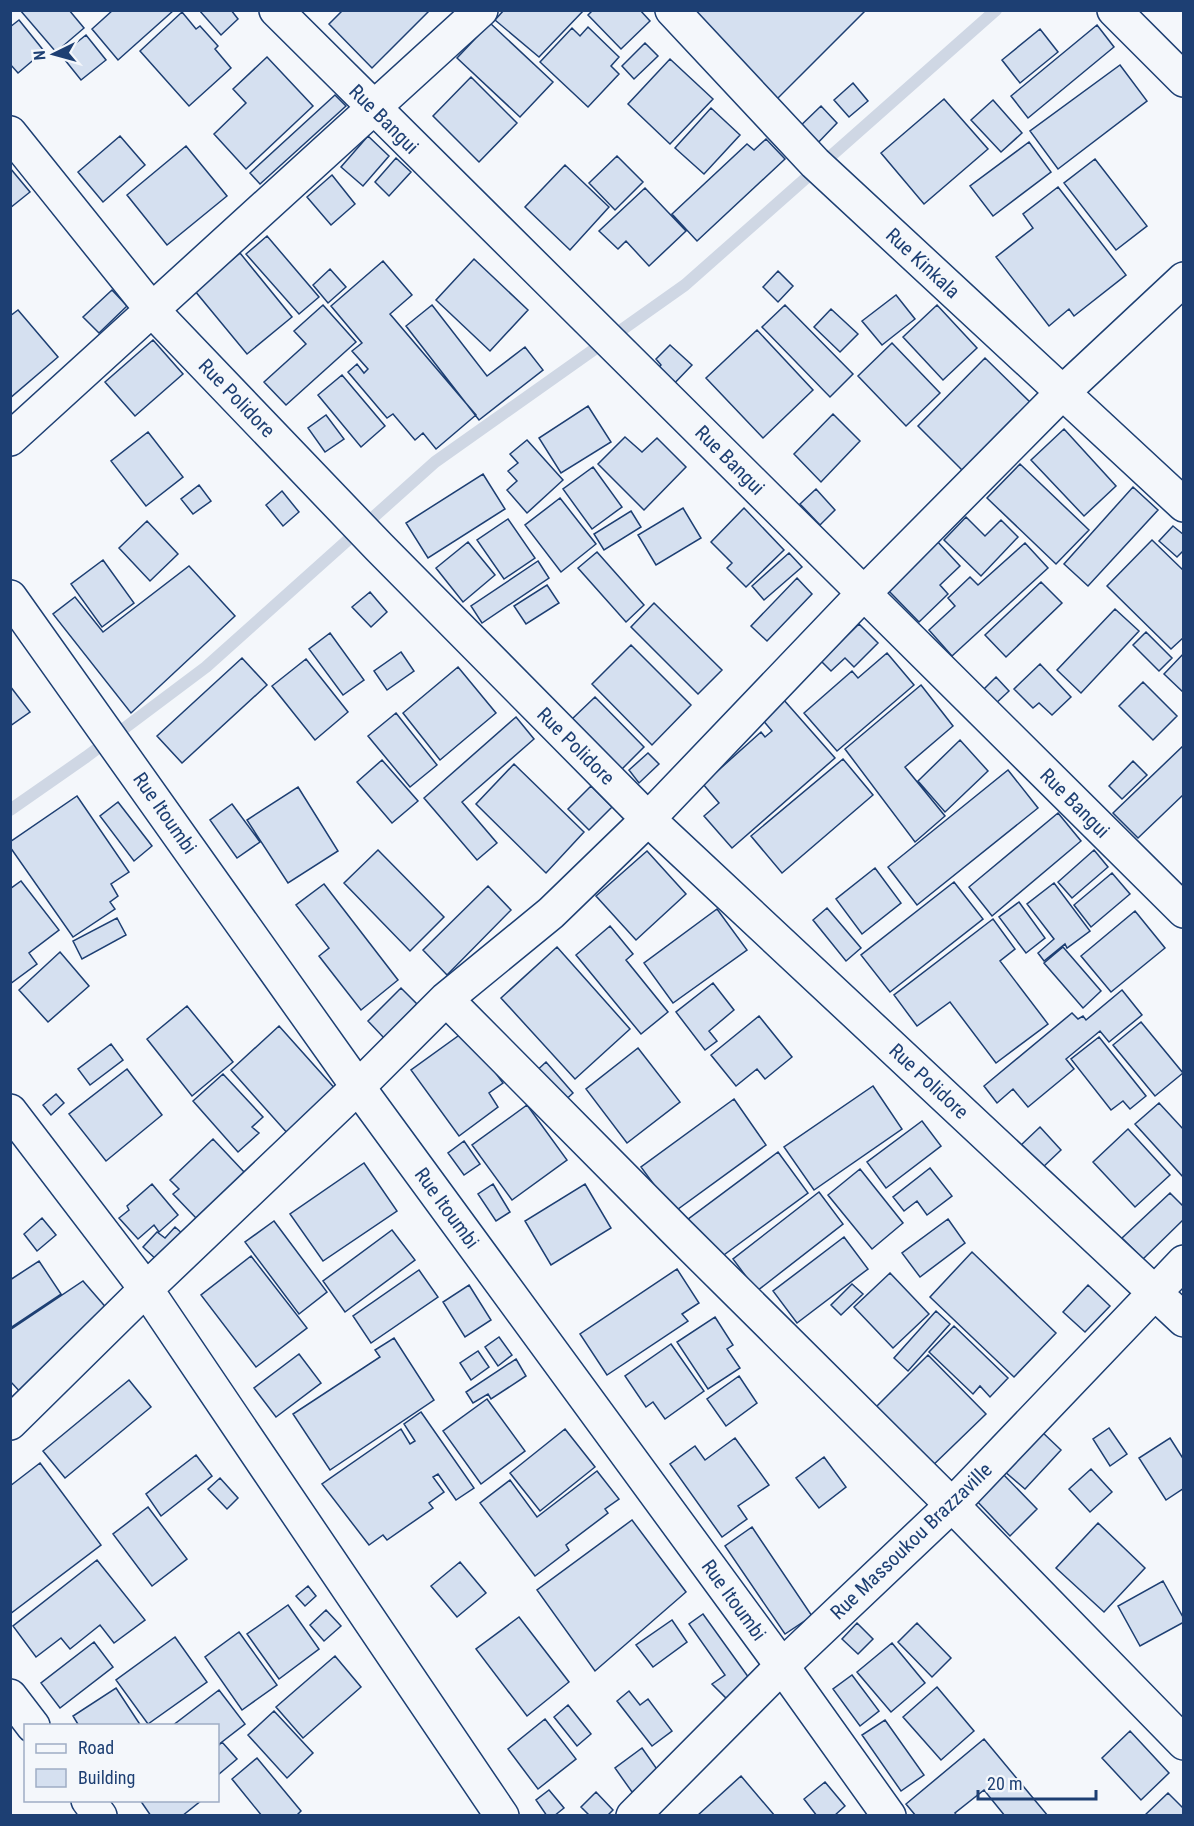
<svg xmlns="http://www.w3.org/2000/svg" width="1194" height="1826" viewBox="0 0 1194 1826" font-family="'Roboto Condensed',sans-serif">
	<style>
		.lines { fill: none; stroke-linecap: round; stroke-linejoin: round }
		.stream { stroke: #cfd7e4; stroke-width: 12 }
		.building { fill: #d5e0f0; stroke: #1d3f73; stroke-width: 1.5 }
		.minor-casing { stroke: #1d3f73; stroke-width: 36 }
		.tertiary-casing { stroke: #1d3f73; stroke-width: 36 }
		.minor { stroke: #f4f7fb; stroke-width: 33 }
		.tertiary { stroke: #f4f7fb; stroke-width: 33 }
		.labels { text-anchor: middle; stroke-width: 4.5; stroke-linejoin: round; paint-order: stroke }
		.street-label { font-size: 20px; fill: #1d3f73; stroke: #f4f7fb }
	</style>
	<rect width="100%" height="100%" fill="#f4f7fb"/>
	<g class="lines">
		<path class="stream" d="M10 810 86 757 206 667 435 462 685 285 996 10"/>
	</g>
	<path class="building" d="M20 10H69L84 28 56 52Z
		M113 10H174L118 60 92 29Z
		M199 10H231L238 19 221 35Z
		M343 10H430L372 68 329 24Z
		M504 10H584L539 57 495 20Z
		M593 10H640L650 21 621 49 588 15Z
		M691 10H866L777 99Z
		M182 12 196 29 200 26 218 46 215 49 231 68 189 106 140 51Z
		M19 20 44 51 18 73 10 64V27Z
		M490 23 553 82 520 117 457 58Z
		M1097 25 1114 47 1028 118 1011 96Z
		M588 27 619 57 611 66 619 74 588 107 540 62 572 28 580 36Z
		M1040 29 1058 52 1020 83 1002 60Z
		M86 35 106 60 81 80 61 55Z
		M645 43 658 56 634 79 622 66Z
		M267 57 313 106 246 169 214 134 246 103 233 89Z
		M670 59 713 99 670 144 628 104Z
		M1120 65 1147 101 1058 169 1030 131Z
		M471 77 517 123 479 162 433 116Z
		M853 83 868 101 849 117 834 100Z
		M335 95 346 106 260 184 250 173Z
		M944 99 988 149 924 204 881 153Z
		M993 100 1022 133 1001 152 971 120Z
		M821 106 837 123 812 149 794 132Z
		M711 108 740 135 704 174 675 148Z
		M120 136 145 165 103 202 78 172Z
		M368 136 389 156 363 186 341 167Z
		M766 139 785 159 697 241 672 214 747 144 754 150Z
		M1029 142 1051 172 993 216 970 186Z
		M186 146 227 196 167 245 127 195Z
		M617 156 643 182 615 210 589 183Z
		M396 158 411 172 389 196 375 182Z
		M1095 159 1147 226 1116 250 1064 183Z
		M565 165 609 207 570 250 525 207Z
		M10 168 30 192 10 208Z
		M332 175 355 204 331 225 307 197Z
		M1058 187 1126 275 1074 316 1069 309 1049 326 996 257 1033 228 1023 214Z
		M645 188 686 231 649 266 626 241 618 249 599 231Z
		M267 236 319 297 299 314 246 254Z
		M240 253 292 317 247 354 195 291Z
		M474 259 528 310 490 351 436 300Z
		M383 261 412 295 390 314 476 415 436 449 423 433 415 440 393 414 387 418 348 372 357 364 364 373 368 369 352 351 362 343 331 306Z
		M330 269 346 287 328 303 313 285Z
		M778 271 793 286 778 302 763 287Z
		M112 290 127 306 99 333 83 317Z
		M896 295 915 319 882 345 862 321Z
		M323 305 356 342 286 405 264 382 306 344 294 331Z
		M432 305 487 376 525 347 543 370 479 420 406 326Z
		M785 305 853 374 830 397 762 327Z
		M937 305 977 348 943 380 903 337Z
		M831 309 858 334 840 352 814 327Z
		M18 310 58 357 10 398V316Z
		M757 330 813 390 763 438 706 378Z
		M153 340 183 374 135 416 105 382Z
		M892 343 940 393 906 426 858 376Z
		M670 345 692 365 667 391 651 376 661 365 656 359Z
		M985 358 1032 404 965 473 918 426Z
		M342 375 385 426 361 447 318 395Z
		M588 406 611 442 561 473 539 438Z
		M833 414 860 441 821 482 794 454Z
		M326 415 344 439 325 452 308 428Z
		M1064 429 1116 486 1084 516 1031 460Z
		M148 432 183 477 146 506 111 461Z
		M625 437 642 452 657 438 686 467 644 510 598 464Z
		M527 440 563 480 527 513 507 490 517 481 508 471 518 463 510 454Z
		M1020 464 1089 530 1056 564 987 498Z
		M593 467 622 507 592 529 563 489Z
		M483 474 505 509 428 558 406 523Z
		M199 485 211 501 193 514 181 499Z
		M1133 487 1158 510 1088 586 1064 564Z
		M816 489 835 510 820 525 800 504Z
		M282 491 299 512 283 526 266 505Z
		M560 498 596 544 561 572 525 525Z
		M683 508 701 538 656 565 638 535Z
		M744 508 784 550 746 587 727 568 732 563 711 542Z
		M631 511 641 527 604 550 594 534Z
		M966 517 985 536 1001 520 1018 537 981 576 944 540Z
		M508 519 535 558 504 579 477 540Z
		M147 521 178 554 150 581 119 548Z
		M1173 526 1184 535V550L1177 557 1159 541Z
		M936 540 960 566 940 585 948 594 919 622 886 588Z
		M1152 540 1184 571V637L1171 649 1107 586Z
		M468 542 495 575 463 602 436 568Z
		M1025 543 1048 568 952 656 929 630 955 606 948 598 970 577 978 585Z
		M597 552 644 605 626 622 578 568Z
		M789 553 802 567 764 600 752 586Z
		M103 560 134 603 102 627 71 584Z
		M538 561 549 578 482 623 471 606Z
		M189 566 235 616 131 713 53 614 75 597 103 632Z
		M797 578 812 594 767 641 751 626Z
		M1041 582 1062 603 1006 657 985 635Z
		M547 585 559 603 526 624 514 606Z
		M370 592 387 612 371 627 352 607Z
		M654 603 722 670 698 694 631 627Z
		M1115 609 1139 631 1081 693 1057 670Z
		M859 624 878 643 854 667 845 658 831 671 821 661Z
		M1146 632 1172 658 1159 671 1133 645Z
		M330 633 364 680 343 695 309 649Z
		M631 645 691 705 652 745 592 684Z
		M401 652 414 671 387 690 374 671Z
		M887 653 914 685 837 751 804 713 852 671 858 678Z
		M1184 653V693L1164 674Z
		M242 658 267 685 182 763 157 736Z
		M306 659 348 712 315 740 272 686Z
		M1040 664 1071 697 1052 715 1039 703 1033 708 1014 689Z
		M458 667 496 713 440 760 403 713Z
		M996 677 1009 691 993 706 980 693Z
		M1143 682 1177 716 1153 740 1119 706Z
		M921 685 953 726 905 767 945 816 915 842 845 749Z
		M10 686 30 712 10 726Z
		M595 697 644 747 620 771 571 720Z
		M783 699 835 758 732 848 704 816 719 803 703 784 761 732 765 737 772 731 761 718Z
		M396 713 437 765 410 787 368 736Z
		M516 717 534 739 462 802 497 843 477 860 424 798Z
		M960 740 988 771 945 812 918 781Z
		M1184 745V794L1138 838 1113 813Z
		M648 753 659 764 639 783 629 770Z
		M843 759 873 795 782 873 751 836Z
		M382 760 418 801 392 823 357 782Z
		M1133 761 1147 775 1122 799 1109 786Z
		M514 764 584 832 546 873 476 804Z
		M1008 770 1038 808 917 905 888 867Z
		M591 786 612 807 589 830 568 809Z
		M298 787 338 851 288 883 247 820Z
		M77 796 129 872 111 884 118 896 110 902 115 909 73 937 10 847V842Z
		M118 802 152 846 134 861 100 816Z
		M232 804 260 842 237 858 210 820Z
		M1058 813 1081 841 992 916 969 887Z
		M378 850 444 917 410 951 344 883Z
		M1094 850 1108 867 1072 898 1058 882Z
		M647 851 686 894 636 940 596 896Z
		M875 868 901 903 862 934 836 899Z
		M1112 873 1130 894 1091 927 1074 905Z
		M21 881 59 930 29 953 37 964 10 984V889Z
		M954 882 983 919 890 992 861 955Z
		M1054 883 1090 931 1067 948 1065 944 1044 961 1038 953 1054 939 1027 904Z
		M324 884 398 980 361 1010 319 956 329 948 296 905Z
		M488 886 511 910 447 975 423 950Z
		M1019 902 1045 938 1026 953 999 917Z
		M827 908 861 948 846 961 813 920Z
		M717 909 747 950 673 1003 644 963Z
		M1135 911 1165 948 1111 992 1081 956Z
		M117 918 126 935 82 959 73 941Z
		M993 919 1015 949 1000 961 1048 1024 996 1063 950 1002 917 1026 894 995Z
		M610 926 633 954 626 960 668 1012 641 1034 576 955Z
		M557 947 630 1029 575 1079 501 998Z
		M1063 947 1101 991 1083 1008 1044 963Z
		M60 952 89 986 48 1022 19 990Z
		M713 983 734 1010 709 1031 717 1041 705 1050 676 1012Z
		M401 988 417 1004 384 1038 368 1021Z
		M1122 990 1142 1015 1109 1042 1100 1031 1066 1059 1074 1069 1028 1107 1013 1089 997 1103 984 1086 1072 1013 1078 1019 1083 1016 1086 1020Z
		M187 1006 233 1062 192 1096 147 1039Z
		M759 1016 792 1057 765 1079 757 1069 736 1086 711 1055Z
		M1141 1022 1183 1073 1155 1096 1113 1045Z
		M279 1026 338 1092 289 1135 231 1070Z
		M465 1031 503 1083 489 1093 498 1107 459 1136 411 1070Z
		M1099 1037 1146 1096 1130 1109 1123 1101 1111 1110 1071 1059Z
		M111 1044 123 1060 90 1085 78 1069Z
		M638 1048 680 1102 627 1143 586 1089Z
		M546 1062 573 1093 559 1106 531 1076Z
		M127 1069 162 1115 106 1161 69 1114Z
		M223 1074 263 1117 252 1127 259 1133 238 1152 193 1101Z
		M873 1086 902 1129 814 1190 784 1147Z
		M56 1094 64 1103 51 1115 43 1105Z
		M734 1099 766 1145 674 1212 641 1167Z
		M1159 1103 1184 1130V1178L1135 1124Z
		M527 1105 567 1160 512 1200 472 1145Z
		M922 1121 941 1146 886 1188 867 1162Z
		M1040 1127 1061 1150 1041 1169 1020 1146Z
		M1128 1129 1170 1175 1135 1207 1093 1162Z
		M213 1139 245 1173 196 1218 173 1194 179 1189 170 1180Z
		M464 1141 480 1164 464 1175 448 1153Z
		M778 1152 808 1193 717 1260 687 1220Z
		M364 1163 397 1211 323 1261 290 1214Z
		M930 1168 952 1196 927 1215 917 1201 904 1211 893 1197Z
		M860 1169 903 1223 872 1249 828 1195Z
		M152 1184 178 1215 159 1232 154 1225 138 1239 119 1218 129 1210 127 1206Z
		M493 1184 510 1212 496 1221 478 1194Z
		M585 1184 611 1228 551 1265 525 1221Z
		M819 1192 843 1224 757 1291 733 1259Z
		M1170 1193 1184 1207V1219L1143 1259 1122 1238Z
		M42 1218 56 1235 37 1251 24 1234Z
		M948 1219 965 1243 920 1277 902 1253Z
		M274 1221 327 1292 299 1314 245 1242Z
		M175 1227 184 1235 159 1262 143 1247 157 1232 165 1238Z
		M392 1230 415 1260 345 1312 323 1281Z
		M844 1237 868 1269 797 1323 773 1291Z
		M972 1252 1056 1333 1014 1377 930 1297Z
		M251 1256 307 1328 256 1367 201 1295Z
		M39 1261 61 1294 10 1328V1280Z
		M677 1269 699 1303 682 1314 688 1321 607 1375 580 1334Z
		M419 1270 438 1297 371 1343 353 1316Z
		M890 1273 929 1314 893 1348 854 1307Z
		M83 1281 109 1311 23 1395 10 1381V1330Z
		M852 1284 863 1294 841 1315 831 1305Z
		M469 1285 491 1320 465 1337 443 1302Z
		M1088 1285 1110 1306 1085 1332 1063 1312Z
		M936 1311 950 1324 908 1371 894 1358Z
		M715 1317 733 1345 727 1349 740 1368 708 1389 677 1342Z
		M954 1326 1008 1378 990 1397 980 1386 973 1394 929 1352Z
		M499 1337 512 1355 498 1366 485 1347Z
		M394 1338 434 1400 330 1470 293 1414 380 1357 375 1350Z
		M671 1344 704 1391 665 1419 653 1402 646 1407 625 1376Z
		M478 1351 489 1367 471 1380 460 1363Z
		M299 1354 321 1383 276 1417 254 1388Z
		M928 1355 986 1414 927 1471 870 1413Z
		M516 1359 526 1376 491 1399 488 1394 473 1403 466 1392Z
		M739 1376 757 1403 726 1426 707 1399Z
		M129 1380 151 1407 65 1478 43 1451Z
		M487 1399 525 1451 481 1484 443 1431Z
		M421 1412 474 1488 456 1500 438 1474 433 1477 444 1492 429 1503 433 1508 387 1540 383 1535 369 1545 322 1484 401 1429 410 1444 415 1441 404 1424Z
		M1109 1428 1127 1454 1110 1466 1093 1439Z
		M565 1429 595 1467 540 1511 510 1473Z
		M1041 1431 1061 1450 1025 1489 1004 1471Z
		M735 1438 769 1485 738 1506 747 1519 722 1537 670 1464 695 1446 705 1460Z
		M1170 1438 1184 1460V1488L1166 1500 1139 1458Z
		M196 1455 212 1476 161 1516 146 1494Z
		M824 1457 846 1487 819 1508 796 1478Z
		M40 1463 101 1545 10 1614V1486Z
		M1091 1469 1112 1492 1090 1512 1069 1489Z
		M597 1471 619 1499 605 1509 608 1513 566 1545 569 1550 535 1576 480 1503 510 1480 537 1517Z
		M1002 1473 1037 1509 1010 1536 975 1499Z
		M220 1478 238 1498 227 1509 208 1489Z
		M148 1507 187 1559 152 1586 113 1534Z
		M632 1520 686 1592 595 1671 537 1590Z
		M1098 1523 1145 1568 1104 1612 1056 1568Z
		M752 1527 812 1616 785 1634 725 1546Z
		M97 1560 145 1620 114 1643 100 1625 70 1649 61 1638 36 1657 13 1626Z
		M460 1562 486 1593 457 1617 431 1586Z
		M1163 1581 1184 1619V1622L1140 1646 1118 1606Z
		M308 1586 316 1596 305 1606 296 1596Z
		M288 1605 319 1649 279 1679 247 1634Z
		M326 1610 341 1626 324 1641 310 1625Z
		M703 1614 749 1678 730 1702 712 1684 725 1675 689 1624Z
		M519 1617 569 1682 527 1716 476 1649Z
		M672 1620 687 1642 653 1667 636 1645Z
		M857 1623 873 1639 858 1654 842 1639Z
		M917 1623 951 1658 932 1677 898 1642Z
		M239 1632 277 1685 242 1710 205 1657Z
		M175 1637 207 1682 148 1724 116 1680Z
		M94 1642 113 1667 60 1708 41 1683Z
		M892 1643 925 1683 891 1712 857 1672Z
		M335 1656 361 1687 303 1738 276 1707Z
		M852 1675 879 1711 860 1726 833 1689Z
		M937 1687 974 1731 941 1760 903 1717Z
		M116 1688 141 1726H79L73 1716Z
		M219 1690 245 1724 218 1745V1726H172Z
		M629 1691 640 1705 648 1699 672 1731 652 1746 617 1701Z
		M568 1705 591 1734 577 1746 554 1717Z
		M274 1711 313 1753 287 1778 248 1735Z
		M545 1719 576 1759 538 1789 508 1749Z
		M885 1720 924 1775 901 1791 862 1735Z
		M1130 1731 1169 1773 1141 1800 1102 1758Z
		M984 1739 1048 1816H1005L984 1790 955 1813 957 1816H916L906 1804Z
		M222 1742 237 1759 219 1774 218 1772V1746Z
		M642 1748 659 1772 632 1792 615 1768Z
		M257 1758 301 1811 296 1816H262L232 1779Z
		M741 1776 775 1816H697Z
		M825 1782 845 1806 834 1816H817L804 1799Z
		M549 1790 564 1808 554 1816H547L536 1800Z
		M596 1792 613 1810 607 1816H590L581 1807Z
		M1168 1793 1184 1809V1816H1144Z
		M140 1800H202L182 1816H151Z"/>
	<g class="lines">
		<defs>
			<path id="minor" d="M276 10 1184 911
				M672 10 815 163 1184 505
				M1114 10 1184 80
				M10 133 152 310 379 547 648 819 1184 1320
				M10 439 481 10
				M446 999 676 1231 952 1505 1184 1743
				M10 1111 146 1289 502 1816
				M10 1423 146 1289 358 1087 446 999 551 913 648 819 864 593 1063 392 1184 279
				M10 1696 33 1726
				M88 1800 100 1816
				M633 1816 782 1666 952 1505 1184 1262"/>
			<path id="tertiary" d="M10 597 358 1087 782 1666 889 1816"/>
		</defs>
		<use href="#minor" class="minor-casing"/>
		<use href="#tertiary" class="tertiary-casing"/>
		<use href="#minor" class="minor"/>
		<use href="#tertiary" class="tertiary"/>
	</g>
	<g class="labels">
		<g class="street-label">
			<text transform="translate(384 119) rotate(45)" y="7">Rue Bangui</text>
			<text transform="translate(923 263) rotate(43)" y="7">Rue Kinkala</text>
			<text transform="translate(237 398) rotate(46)" y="7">Rue Polidore</text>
			<text transform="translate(730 460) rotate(45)" y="7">Rue Bangui</text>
			<text transform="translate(576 746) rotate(45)" y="7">Rue Polidore</text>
			<text transform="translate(1075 803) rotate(45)" y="7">Rue Bangui</text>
			<text transform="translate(165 813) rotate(55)" y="7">Rue Itoumbi</text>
			<text transform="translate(929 1081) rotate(43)" y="7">Rue Polidore</text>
			<text transform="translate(447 1208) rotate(54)" y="7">Rue Itoumbi</text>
			<text transform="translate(911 1541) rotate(-44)" y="7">Rue Massoukou Brazzaville</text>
			<text transform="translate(734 1600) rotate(54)" y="7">Rue Itoumbi</text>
		</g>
	</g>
	<rect width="1194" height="1826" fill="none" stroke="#1d3f73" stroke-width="24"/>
	<rect x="24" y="1724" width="195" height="78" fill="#f4f7fb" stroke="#9eadc5" stroke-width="1.5"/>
	<rect x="36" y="1744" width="30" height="9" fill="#f4f7fb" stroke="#9eadc5" stroke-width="1.5"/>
	<text x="78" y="1754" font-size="18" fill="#1d3f73">Road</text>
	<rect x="36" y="1769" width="30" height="18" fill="#d5e0f0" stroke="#9eadc5" stroke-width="1.5"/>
	<text x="78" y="1784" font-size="18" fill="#1d3f73">Building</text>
	<g transform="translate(54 54) rotate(265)" stroke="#f4f7fb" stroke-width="4.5" paint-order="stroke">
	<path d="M0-4.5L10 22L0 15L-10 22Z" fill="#1d3f73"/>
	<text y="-9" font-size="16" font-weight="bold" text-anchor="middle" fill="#1d3f73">N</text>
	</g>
	<path d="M978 1790v9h118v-9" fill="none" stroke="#1d3f73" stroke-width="3"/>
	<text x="987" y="1790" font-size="18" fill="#1d3f73" stroke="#f4f7fb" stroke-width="4.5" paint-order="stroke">20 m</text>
</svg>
